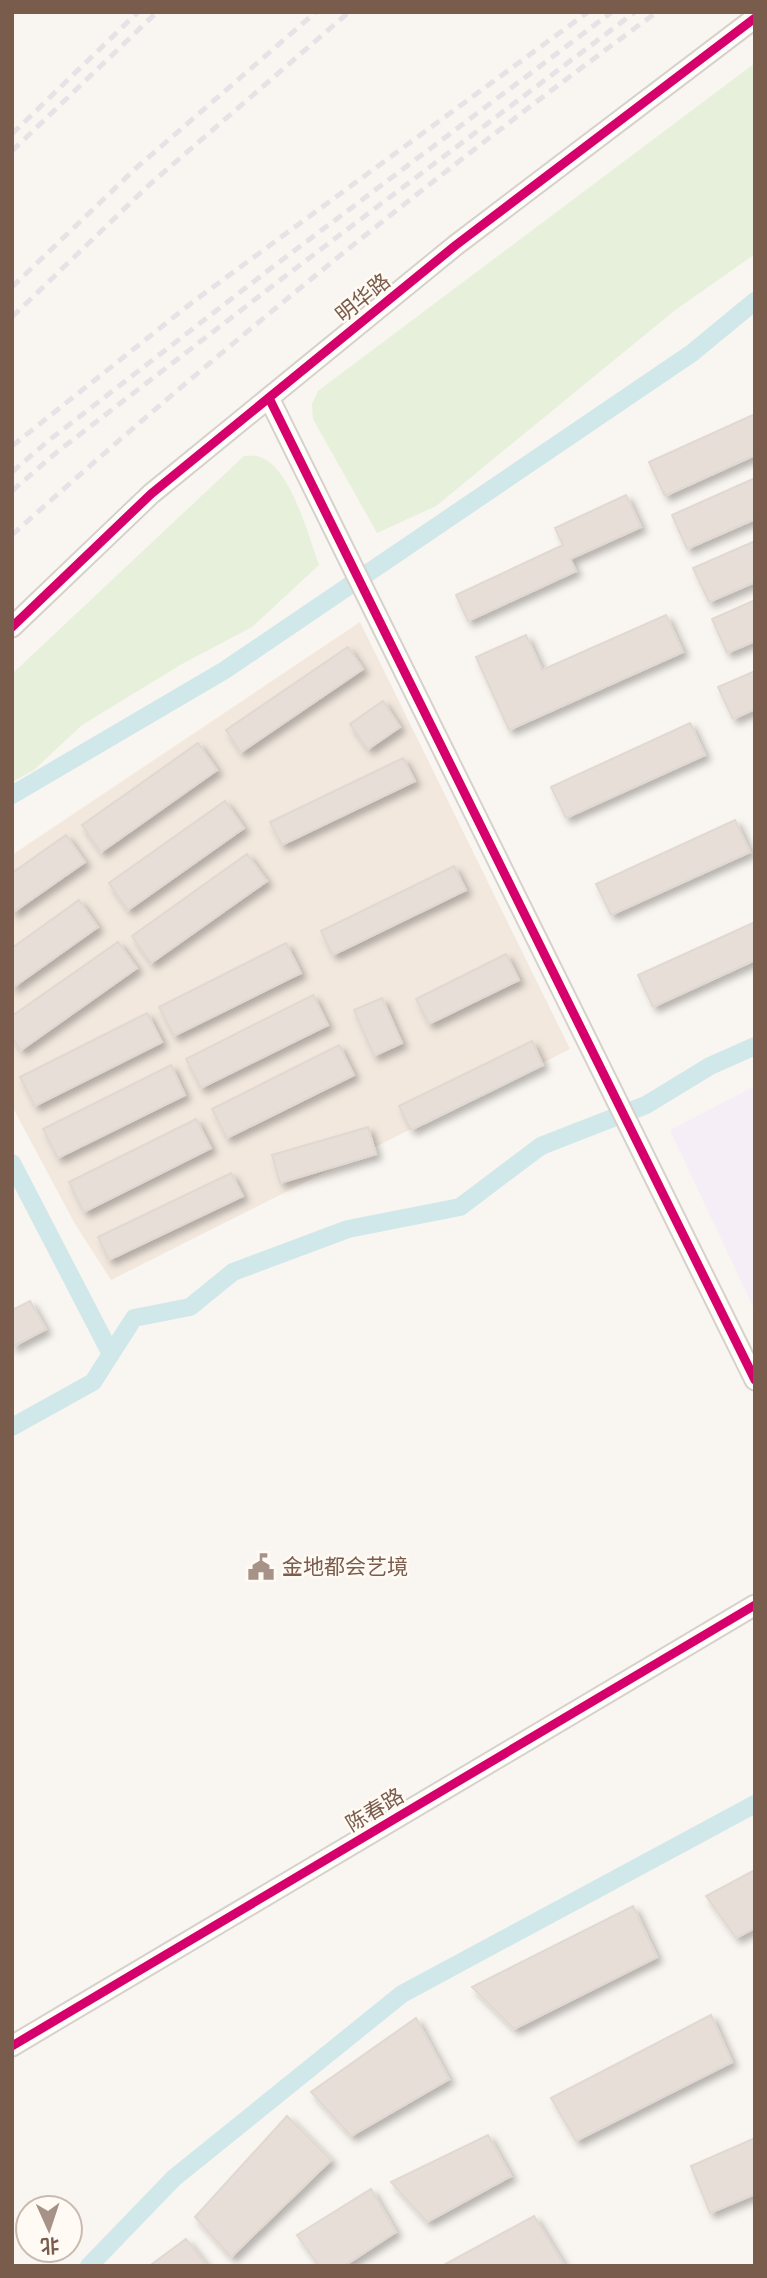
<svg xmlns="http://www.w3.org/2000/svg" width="767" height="2278" viewBox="0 0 767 2278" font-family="'Archivo Narrow','Noto Sans SC',sans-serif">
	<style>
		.residential { fill: #f2e8de }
		.education { fill: #f6eef6 }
		.green { fill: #e7f0db }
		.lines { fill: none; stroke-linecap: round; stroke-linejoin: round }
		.canal { stroke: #d0e8ea; stroke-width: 18 }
		.building { fill: #e6ded7; stroke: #e2d8d2; stroke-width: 2; filter: url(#shadow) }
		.minor-casing { stroke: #d7d1cb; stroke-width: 23 }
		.minor { stroke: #fefefd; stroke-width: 19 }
		.rail { stroke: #e6e3e7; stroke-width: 5; stroke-dasharray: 10 7; stroke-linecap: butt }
		.cycleway-casing { stroke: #fffaf3; stroke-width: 13 }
		.cycleway { stroke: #d6006c; stroke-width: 9 }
		.labels { text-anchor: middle; stroke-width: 5; stroke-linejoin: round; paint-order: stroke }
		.street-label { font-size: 21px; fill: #7a5c4d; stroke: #fffaf3 }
		.poi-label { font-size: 21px; fill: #7a5c4d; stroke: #fffaf3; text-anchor: start }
	</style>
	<defs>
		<filter id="shadow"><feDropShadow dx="5" dy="5" stdDeviation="3.5" flood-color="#0004"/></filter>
	</defs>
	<rect width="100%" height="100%" fill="#f9f5f0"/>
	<path class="residential" d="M360 622 570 1049 111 1280 75 1224 12 1106V855Z"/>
	<path class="education" d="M755 1086V1311L670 1130Z"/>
	<path class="green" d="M755 63V254L674 311 436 506 377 533 313 419 312 404 318 391Z
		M244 456C249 456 256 455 260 457 291 467 309 538 319 565L252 627 182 664 82 725 34 770 12 782V674Z"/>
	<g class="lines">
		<path class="canal" d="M12 795 225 670 692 353 755 301
			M12 1163 111 1354
			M12 1427 93 1382 134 1318 190 1307 233 1272 348 1229 460 1207 541 1146 646 1105 710 1066 755 1046
			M89 2266 174 2178 402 1994 755 1804"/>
	</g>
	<path class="building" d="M755 414V455L665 496 649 462Z
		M755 478V519L687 549 672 515Z
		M626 495 641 527 570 559 576 571 468 621 456 595 563 545 555 528Z
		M755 541V582L709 602 693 568Z
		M755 600V641L727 653 712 619Z
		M666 615 683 652 509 730 476 657 526 635 542 670Z
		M348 647 363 669 241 752 226 730Z
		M755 671V709L733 719 718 687Z
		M383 701 400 727 368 749 350 724Z
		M690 723 705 755 566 818 551 787Z
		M198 743 217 770 101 852 82 825Z
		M403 758 415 781 282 845 270 822Z
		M225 801 244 828 128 910 109 883Z
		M735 820 750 852 611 915 596 884Z
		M66 835 85 862 12 913V873Z
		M247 854 267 881 151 963 132 936Z
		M454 866 466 890 333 955 321 931Z
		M79 900 98 927 12 988V948Z
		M755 922V960L653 1007 638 975Z
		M118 942 137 968 21 1050 12 1038V1016Z
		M286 943 301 973 174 1036 159 1007Z
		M506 954 519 980 429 1024 416 999Z
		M313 995 328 1025 201 1088 186 1059Z
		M382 998 402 1043 374 1056 354 1010Z
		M147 1013 162 1042 35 1106 20 1077Z
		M532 1041 543 1065 411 1130 399 1106Z
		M339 1045 354 1075 227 1138 212 1109Z
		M171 1065 185 1095 58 1158 43 1129Z
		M196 1119 211 1148 84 1212 69 1182Z
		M368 1127 376 1154 280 1183 272 1155Z
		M231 1173 243 1196 109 1260 98 1237Z
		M30 1301 46 1329 12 1347V1310Z
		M755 1870V1928L736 1938 706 1896Z
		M633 1906 657 1957 514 2029 472 1987Z
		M711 2015 732 2062 576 2141 551 2098Z
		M416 2018 449 2079 351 2136 311 2092Z
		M287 2116 331 2160 231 2257 195 2217Z
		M488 2135 511 2176 427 2222 391 2182Z
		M755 2138V2194L710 2213 691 2166Z
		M371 2189 396 2232 344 2266H319L297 2235Z
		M534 2216 564 2265 442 2266Z
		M186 2239 207 2266H153L152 2264Z"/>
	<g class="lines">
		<defs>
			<path id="minor" d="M269 398 755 1380
				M12 627 151 494 456 245 755 18
				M12 2046 755 1605"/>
		</defs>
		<use href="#minor" class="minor-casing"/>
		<use href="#minor" class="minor"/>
		<path class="rail" d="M12 134 138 12
			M12 151 157 12
			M12 287 135 169 316 12
			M12 317 149 185 349 12
			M12 446 194 301 588 12
			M12 472 48 441 270 269 612 12
			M12 491 57 452 279 281 635 12
			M12 535C218 350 434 175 657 12"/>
		<defs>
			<path id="cycleway" d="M269 398 755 1380
				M12 627 151 494 456 245 755 18
				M12 2046 755 1605"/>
		</defs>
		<use href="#cycleway" class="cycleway-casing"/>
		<use href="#cycleway" class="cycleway"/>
	</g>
	<defs>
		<symbol id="civic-bare" viewBox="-9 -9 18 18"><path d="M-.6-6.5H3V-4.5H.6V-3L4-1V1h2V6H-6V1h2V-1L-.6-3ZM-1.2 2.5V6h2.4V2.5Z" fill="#a69286" stroke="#fffaf3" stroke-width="2.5" paint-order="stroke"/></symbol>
	</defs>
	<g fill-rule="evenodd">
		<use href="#civic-bare" x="242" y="1548" width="38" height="38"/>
	</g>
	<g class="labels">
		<g class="street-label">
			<text transform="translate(363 298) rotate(-39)" y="7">明华路</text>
			<text transform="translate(375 1810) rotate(-31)" y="7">陈春路</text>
		</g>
		<g class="poi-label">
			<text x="282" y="1574">金地都会艺境</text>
		</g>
	</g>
	<rect width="767" height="2278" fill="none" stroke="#7a5c4d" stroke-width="28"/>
	<g transform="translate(49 2229) rotate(177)"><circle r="33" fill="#fffaf3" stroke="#cabbb1" stroke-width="2"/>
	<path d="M0-5L12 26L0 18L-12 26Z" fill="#a69286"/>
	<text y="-10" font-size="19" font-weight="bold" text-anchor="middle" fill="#7a5c4d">北</text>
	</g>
</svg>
